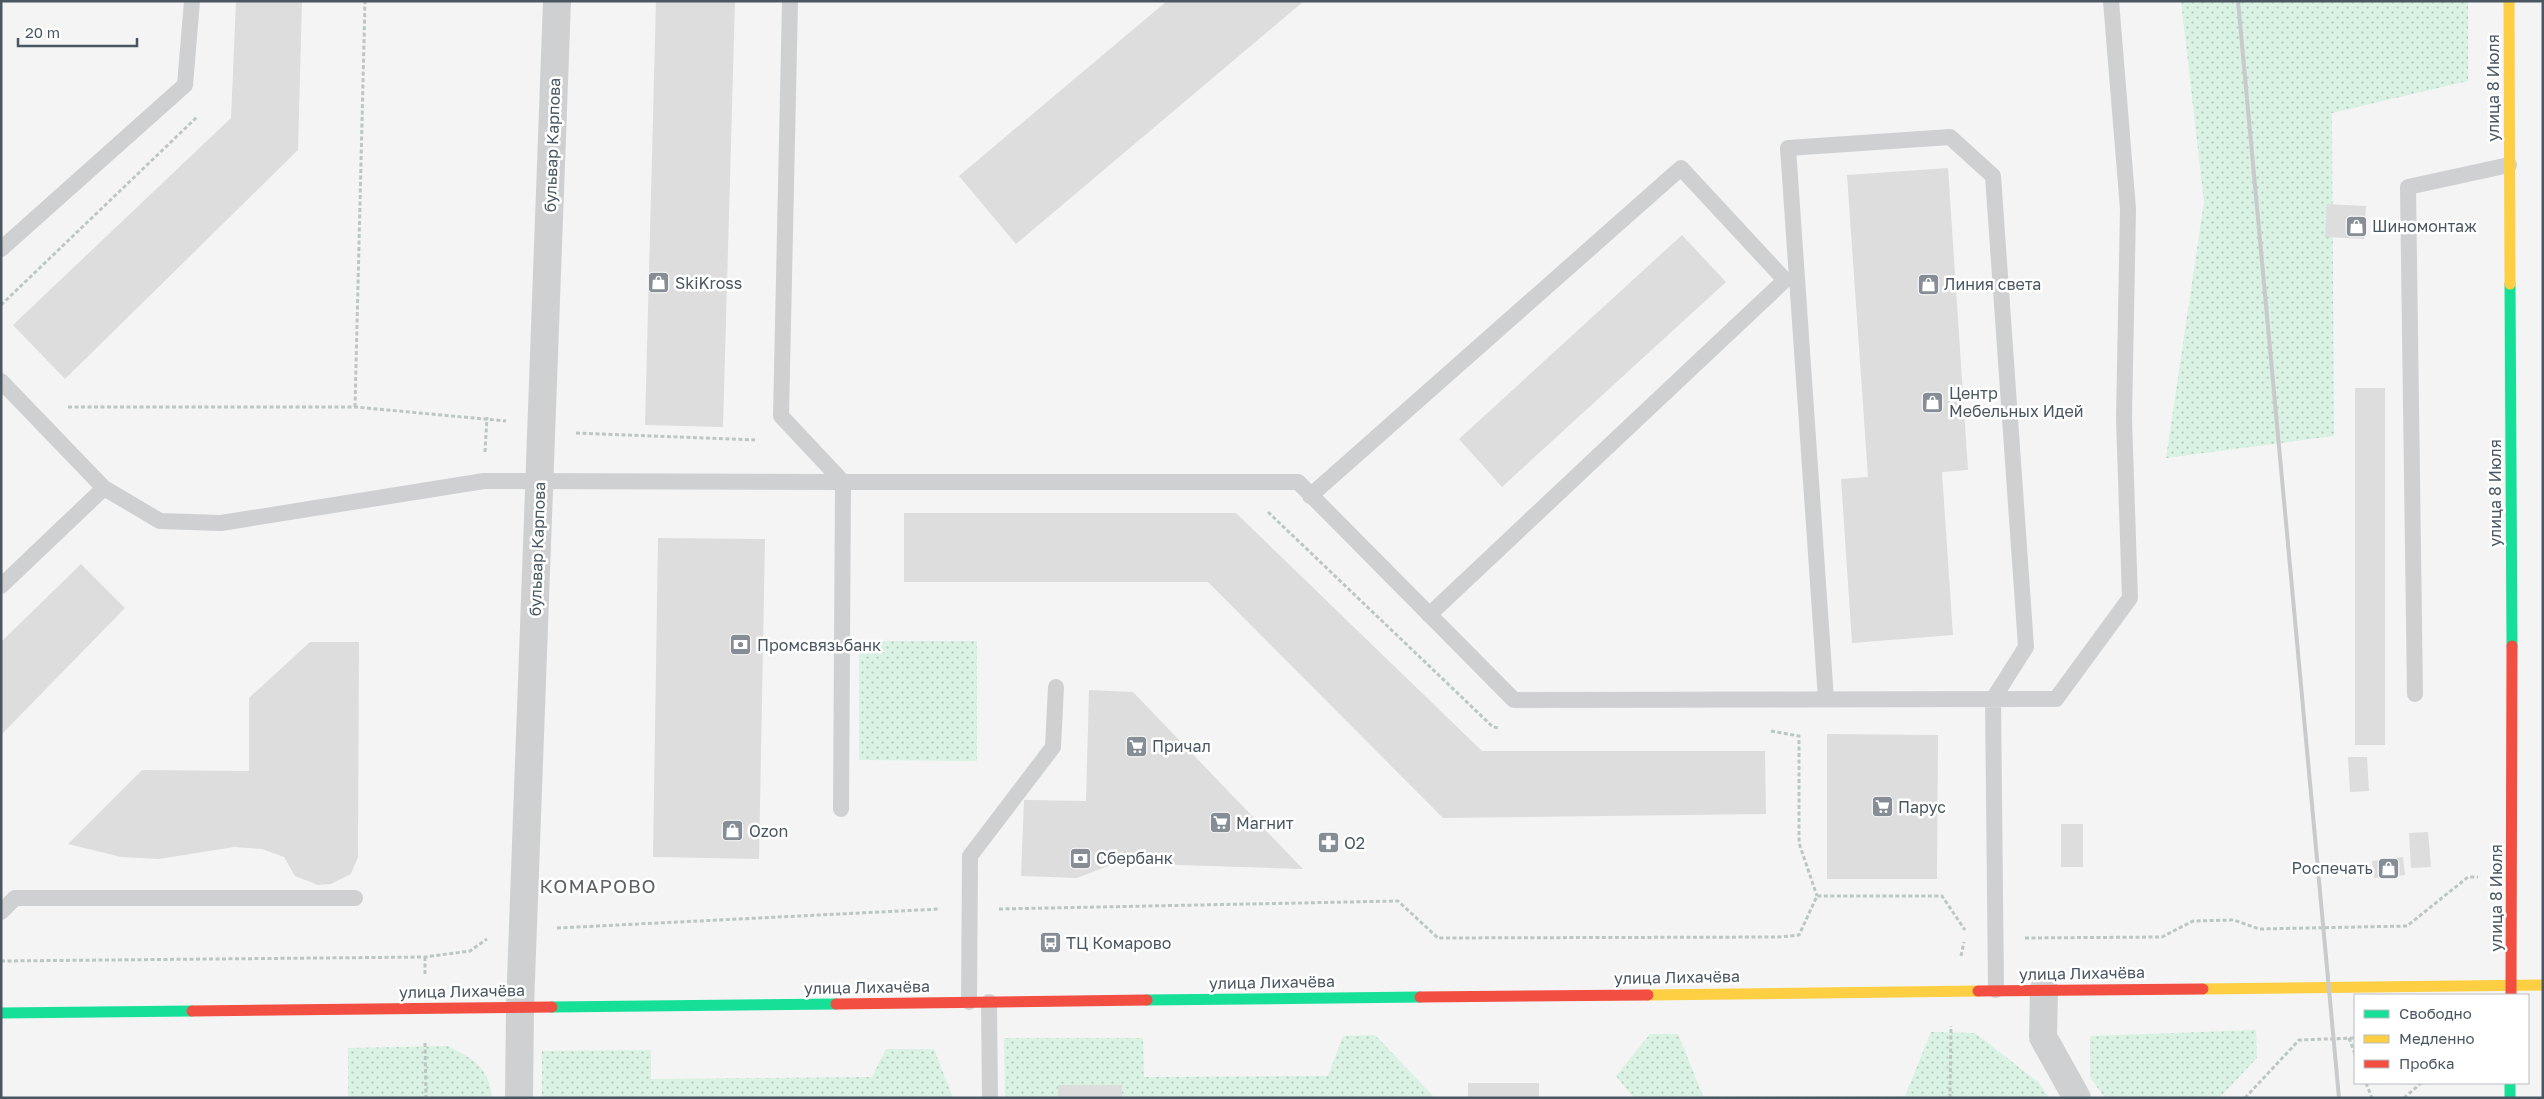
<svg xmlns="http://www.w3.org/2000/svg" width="2544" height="1099" viewBox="0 0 2544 1099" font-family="'Golos Text',sans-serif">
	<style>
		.grass { fill: url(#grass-dots) }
		.building { fill: #ddddde }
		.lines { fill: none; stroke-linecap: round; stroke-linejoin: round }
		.path { stroke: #bcc7c4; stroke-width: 3; stroke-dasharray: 4 2.5; stroke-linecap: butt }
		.lane { stroke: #ced0d2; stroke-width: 16 }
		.street { stroke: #ced0d2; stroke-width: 28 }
		.fast { stroke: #16e098; stroke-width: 11 }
		.slow { stroke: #ffcf43; stroke-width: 11 }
		.jam { stroke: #f24e42; stroke-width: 11 }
		.rail { stroke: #c9cacc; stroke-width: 4 }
		.labels { text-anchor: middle; stroke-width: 5; stroke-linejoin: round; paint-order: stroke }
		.street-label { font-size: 16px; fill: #4a5661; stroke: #fff }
		.poi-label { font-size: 16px; fill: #4a5661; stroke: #fff; text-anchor: start }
		.quarter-label { font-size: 19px; letter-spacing: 1px; fill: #5f6368; stroke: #fff }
	</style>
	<defs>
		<pattern id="grass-dots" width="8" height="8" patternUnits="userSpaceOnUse" patternTransform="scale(1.25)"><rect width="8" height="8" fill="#d9f2e3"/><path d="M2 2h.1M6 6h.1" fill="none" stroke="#b2c7bb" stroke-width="1.8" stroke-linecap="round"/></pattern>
	</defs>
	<rect width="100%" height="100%" fill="#f4f4f4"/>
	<path class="grass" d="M2181 1H2468V81L2332 113 2334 436 2166 458 2204 202Z
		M859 641H977V761L859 760Z
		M2256 1030 2257 1058 2219 1098H2105L2090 1077V1036Z
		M1931 1032 1975 1033 2039 1083 2049 1098H1634L1616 1076 1650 1034H1678L1703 1096H1905Z
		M1375 1035 1435 1098H1005L1004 1038H1143L1144 1077 1328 1076 1343 1036Z
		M448 1046C473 1059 489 1067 492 1098H348V1048Z
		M886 1049H934L953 1098H542V1051L651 1050V1079L872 1077Z"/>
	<path class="building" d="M236 1H302L298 150 65 379 13 325 231 118Z
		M656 1H735L723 427 645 425Z
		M1167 1H1304L1016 244 959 176Z
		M1948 168 1968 470 1942 472 1953 635 1852 643 1841 479 1868 477 1847 175Z
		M2327 204 2366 206 2364 239 2325 237Z
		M1682 235 1726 282 1502 487 1459 439Z
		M2355 388H2385V745H2355Z
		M904 513H1236L1482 751H1765L1766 814 1443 818 1208 582H904Z
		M658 538 765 539 759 859 653 857Z
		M81 564 125 608 1 735V642Z
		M310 642H359L358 857 351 874 331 884 318 885 295 876 284 857 262 849 234 847 159 859 121 857 68 844 142 770 249 771V698Z
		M1089 690 1133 692 1303 869 1116 863 1077 878 1021 876 1024 800 1086 801Z
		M1827 734 1938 735 1937 879H1827Z
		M2348 757H2367L2369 791 2350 792Z
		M2061 824H2083V867H2061Z
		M2428 832 2431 867 2411 868 2409 833Z
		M2403 857 2405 875 2374 878 2372 861Z
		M1468 1083H1539V1098H1468Z
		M1058 1085H1122V1098H1058Z"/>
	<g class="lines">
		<path class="path" d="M1 305 197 117
			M68 407H355L506 421
			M355 407 365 1
			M576 433 755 440
			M485 452 487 417
			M1268 512 1493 727 1500 728
			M1771 731 1799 736V843L1817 896
			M999 909 1398 901 1438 938 1780 937 1799 935 1817 896H1942L1965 930
			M557 928 940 909
			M2025 938 2162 937 2193 921 2234 920 2259 929 2407 926 2468 877H2478
			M1961 956 1964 942
			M425 957V974
			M1 961 425 957 470 951 487 939
			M2349 1038 2355 1054
			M425 1043 426 1098
			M2366 1083 2372 1098
			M1950 1098 1951 1026
			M2245 1098 2299 1040 2355 1038
			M2404 1098 2421 1083"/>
		<path class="lane" d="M790 1 781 416 843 482H1298L1514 700 2056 699 2130 598 2124 419 2128 209 2111 1
			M1 249 185 85 192 1
			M1 381 104 488
			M1310 496 1681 168 1785 280 1429 615
			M1 586 104 488 160 521 221 523 484 481 843 482 841 809
			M2415 694 2408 187 2509 165
			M1826 699 1788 148 1950 137 1993 176 2026 647 1993 699 1996 990
			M1 912 15 898H355
			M969 1002 970 856 1053 747 1056 687
			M989 1002 990 1098"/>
		<path class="street" d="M2044 989 2043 1037 2077 1098
			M519 1098 520 1007 557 1"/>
		<path class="fast" d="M2510 284 2512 646
			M1147 1000 1420 997
			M552 1007 836 1004
			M1 1013 192 1011
			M2510 1083V1098"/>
		<path class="slow" d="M2509 1 2510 284
			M2203 989 2543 985
			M1648 995 1978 991"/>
		<path class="jam" d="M1978 991 2203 989
			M2511 995 2512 646
			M1420 997 1648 995
			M836 1004 1147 1000
			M192 1011 552 1007"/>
		<path class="rail" d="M2238 1 2339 1098"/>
	</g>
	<defs>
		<symbol id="shop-square" viewBox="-11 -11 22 22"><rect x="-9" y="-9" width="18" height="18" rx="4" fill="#868d94" stroke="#fff"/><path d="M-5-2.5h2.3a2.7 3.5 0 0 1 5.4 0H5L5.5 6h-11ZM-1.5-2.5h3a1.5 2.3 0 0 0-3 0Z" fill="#fff"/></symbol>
		<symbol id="bank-square" viewBox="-11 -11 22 22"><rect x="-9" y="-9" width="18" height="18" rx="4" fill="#868d94" stroke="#fff"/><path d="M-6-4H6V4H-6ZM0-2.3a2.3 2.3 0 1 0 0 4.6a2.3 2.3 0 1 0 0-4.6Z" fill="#fff"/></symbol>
		<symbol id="supermarket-square" viewBox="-11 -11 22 22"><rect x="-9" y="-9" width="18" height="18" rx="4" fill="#868d94" stroke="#fff"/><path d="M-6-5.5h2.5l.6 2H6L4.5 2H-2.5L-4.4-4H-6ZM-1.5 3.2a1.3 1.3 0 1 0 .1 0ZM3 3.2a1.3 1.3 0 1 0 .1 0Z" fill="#fff"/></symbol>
		<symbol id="pharmacy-square" viewBox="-11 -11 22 22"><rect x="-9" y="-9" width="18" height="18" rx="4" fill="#868d94" stroke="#fff"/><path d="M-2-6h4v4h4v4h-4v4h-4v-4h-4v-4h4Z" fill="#fff"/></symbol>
		<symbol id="bus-square" viewBox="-11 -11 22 22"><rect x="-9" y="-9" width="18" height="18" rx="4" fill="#868d94" stroke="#fff"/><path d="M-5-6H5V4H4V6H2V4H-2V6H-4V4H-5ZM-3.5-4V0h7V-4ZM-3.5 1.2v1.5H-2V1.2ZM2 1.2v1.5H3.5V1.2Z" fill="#fff"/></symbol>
	</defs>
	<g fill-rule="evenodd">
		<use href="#shop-square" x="2344" y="214" width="25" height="25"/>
		<use href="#shop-square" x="646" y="270" width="25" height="25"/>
		<use href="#shop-square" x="1916" y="272" width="25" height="25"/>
		<use href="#shop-square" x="1920" y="390" width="25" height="25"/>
		<use href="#bank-square" x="728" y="632" width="25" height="25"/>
		<use href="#supermarket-square" x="1124" y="734" width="25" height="25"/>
		<use href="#supermarket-square" x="1870" y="794" width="25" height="25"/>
		<use href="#supermarket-square" x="1208" y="810" width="25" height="25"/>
		<use href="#shop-square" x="720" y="818" width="25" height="25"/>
		<use href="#pharmacy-square" x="1316" y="830" width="25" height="25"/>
		<use href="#bank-square" x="1068" y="846" width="25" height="25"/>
		<use href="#shop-square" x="2376" y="856" width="25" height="25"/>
		<use href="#bus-square" x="1038" y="930" width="25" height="25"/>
	</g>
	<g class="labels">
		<g class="street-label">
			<text transform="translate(2493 88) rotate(-90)" y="6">улица 8 Июля</text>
			<text transform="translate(552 145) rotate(-88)" y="6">бульвар Карпова</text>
			<text transform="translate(2495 493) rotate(-90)" y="6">улица 8 Июля</text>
			<text transform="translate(537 549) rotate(-88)" y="6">бульвар Карпова</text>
			<text transform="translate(2496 898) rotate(-90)" y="6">улица 8 Июля</text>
			<text transform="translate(2082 973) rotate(-1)" y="6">улица Лихачёва</text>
			<text transform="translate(1677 977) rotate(-1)" y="6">улица Лихачёва</text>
			<text transform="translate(1272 982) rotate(-1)" y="6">улица Лихачёва</text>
			<text transform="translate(867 987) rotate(-1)" y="6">улица Лихачёва</text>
			<text transform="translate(462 991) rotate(-1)" y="6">улица Лихачёва</text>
		</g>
		<g class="poi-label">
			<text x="2372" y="232">Шиномонтаж</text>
			<text x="675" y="289">SkiKross</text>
			<text x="1944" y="290">Линия света</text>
			<text x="1949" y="399">Центр<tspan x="1949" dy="18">Мебельных Идей</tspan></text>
			<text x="757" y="651">Промсвязьбанк</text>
			<text x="1152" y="752">Причал</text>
			<text x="1898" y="813">Парус</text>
			<text x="1236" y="829">Магнит</text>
			<text x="749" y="837">Ozon</text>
			<text x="1344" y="849">O2</text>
			<text x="1096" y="864">Сбербанк</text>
			<text x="2373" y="874" text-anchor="end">Роспечать</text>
			<text x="1066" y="949">ТЦ Комарово</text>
		</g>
		<g class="quarter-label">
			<text x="598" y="893">КОМАРОВО</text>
		</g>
	</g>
	<rect width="2544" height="1099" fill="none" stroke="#4a5661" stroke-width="5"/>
	<rect x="2354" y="994" width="175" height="90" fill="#ffffff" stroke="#b7bbc0"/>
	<rect x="2364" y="1010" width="25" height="8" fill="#16e098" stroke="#b7bbc0"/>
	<text x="2399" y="1019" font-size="15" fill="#4a5661">Свободно</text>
	<rect x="2364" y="1035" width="25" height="8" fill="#ffcf43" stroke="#b7bbc0"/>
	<text x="2399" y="1044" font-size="15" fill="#4a5661">Медленно</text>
	<rect x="2364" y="1060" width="25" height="8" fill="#f24e42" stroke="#b7bbc0"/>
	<text x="2399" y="1069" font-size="15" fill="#4a5661">Пробка</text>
	<path d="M18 38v8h119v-8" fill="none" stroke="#4a5661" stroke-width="2.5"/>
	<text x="25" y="38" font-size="15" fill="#4a5661" stroke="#ffffff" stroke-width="4" paint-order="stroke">20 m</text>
</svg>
